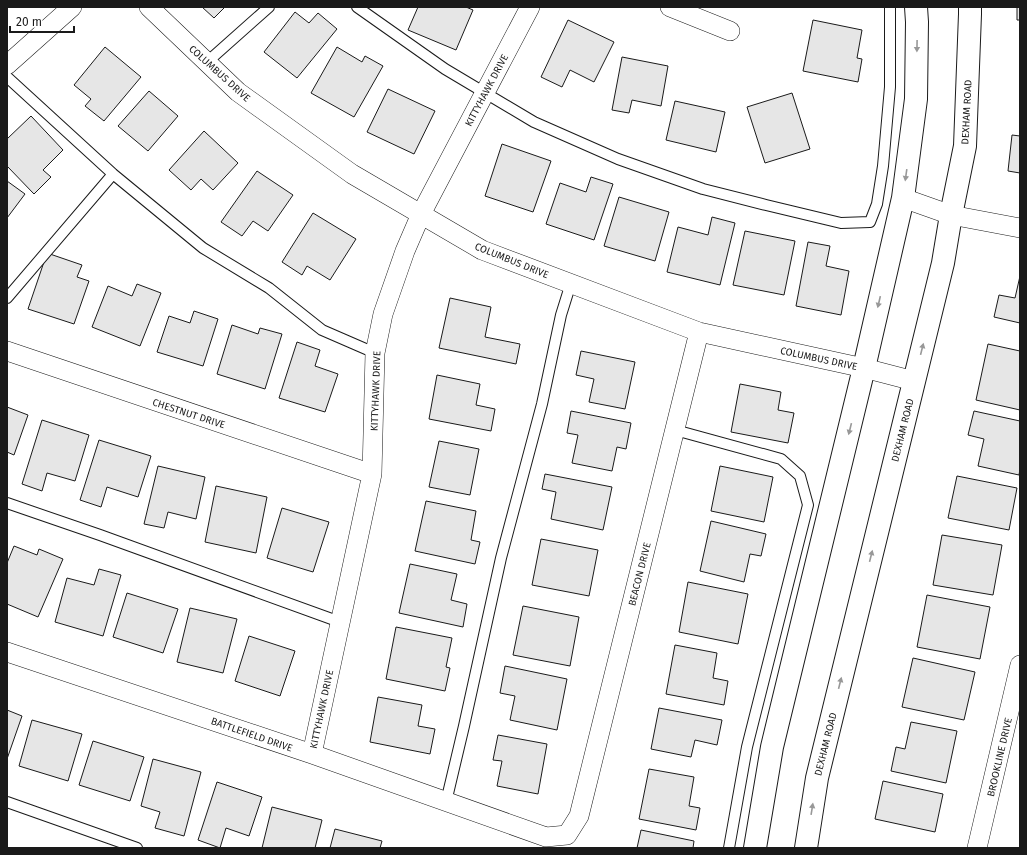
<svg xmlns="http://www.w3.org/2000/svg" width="1027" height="855" viewBox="0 0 1027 855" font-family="'Fira Sans',sans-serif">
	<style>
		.building { fill: #e6e6e6; stroke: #1a1a1a }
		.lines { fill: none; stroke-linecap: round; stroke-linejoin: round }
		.lane-casing { stroke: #1a1a1a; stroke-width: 12 }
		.street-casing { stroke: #1a1a1a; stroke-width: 20 }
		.secondary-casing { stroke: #1a1a1a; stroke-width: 24 }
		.lane { stroke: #fff; stroke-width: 10 }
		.street { stroke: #fff; stroke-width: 19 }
		.secondary { stroke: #fff; stroke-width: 22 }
		.oneway { fill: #989898 }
		.labels { text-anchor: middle; stroke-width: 3; stroke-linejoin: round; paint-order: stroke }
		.street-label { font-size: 10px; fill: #1a1a1a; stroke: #fff }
	</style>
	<rect width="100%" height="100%" fill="#fff"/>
	<path class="building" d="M202 7H225L214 18Z
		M418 7H466L473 10 456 50 408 30Z
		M1017 7H1020V20H1017Z
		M295 12 309 23 318 13 337 29 297 78 264 52Z
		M568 20 614 42 594 82 570 70 562 87 541 77Z
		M813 20 862 30 857 58 862 59 858 82 803 71Z
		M105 47 141 77 104 121 85 106 91 99 74 85Z
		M337 47 362 62 365 56 383 66 354 117 311 93Z
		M622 57 668 66 661 106 632 100 629 113 612 110Z
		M388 89 435 111 414 154 367 132Z
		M149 91 178 116 148 151 118 126Z
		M792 93 810 149 765 163 747 107Z
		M675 101 725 112 716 152 666 140Z
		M31 116 63 150 43 170 51 177 34 194 7 166V139Z
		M204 131 238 163 213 190 201 179 191 190 169 170Z
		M1012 135 1020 136V173L1008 171Z
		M502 144 551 161 533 212 485 196Z
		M257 171 293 195 268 231 253 221 242 236 221 222Z
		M591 177 613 184 594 240 546 224 560 183 586 192Z
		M7 181 25 194 7 218Z
		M619 197 669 212 655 261 604 246Z
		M313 213 356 239 330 280 307 266 302 275 282 262Z
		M712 217 735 223 720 285 667 272 678 227 708 235Z
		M745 231 795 241 784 295 733 285Z
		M808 242 830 246 826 266 849 271 841 315 796 306Z
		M47 253 82 265 77 277 89 281 74 324 28 309Z
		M1020 276V323L994 317 999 295 1015 298Z
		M137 284 161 293 140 346 92 327 108 286 132 296Z
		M450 298 491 307 485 337 520 344 516 364 439 348Z
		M194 311 218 319 203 366 157 352 169 316 190 323Z
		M232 325 258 334 260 328 282 334 265 389 217 374Z
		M297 342 320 350 315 366 338 374 325 412 279 398Z
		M988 344 1020 351V410L976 400Z
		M581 351 635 362 625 409 589 402 594 379 576 375Z
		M437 375 480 384 476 405 495 409 491 431 429 419Z
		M740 384 781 392 778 410 794 413 788 443 731 432Z
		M7 407 28 415 14 455 7 452Z
		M571 411 631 423 626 449 617 447 612 471 572 463 578 435 567 433Z
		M974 411 1020 421V469L1019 475 978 466 984 439 968 435Z
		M42 420 89 435 75 481 47 473 42 491 22 484Z
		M99 440 151 456 138 497 107 487 101 507 80 500Z
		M439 441 479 449 470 495 429 487Z
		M158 466 205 477 196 519 168 512 164 528 144 524Z
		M720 466 773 477 764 522 711 511Z
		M545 474 612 487 603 530 551 519 556 492 542 489Z
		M957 476 1017 488 1009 530 948 518Z
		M216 486 267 497 256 553 205 542Z
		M426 501 476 511 471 540 480 542 475 564 415 551Z
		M282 508 329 522 313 572 267 558Z
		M711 521 766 534 761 556 750 554 744 582 700 571Z
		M942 535 1002 545 993 595 933 585Z
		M541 539 598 550 589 596 532 585Z
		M14 546 37 555 39 549 63 559 38 617 7 604V563Z
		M410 564 457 574 451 600 467 604 463 627 399 613Z
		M99 569 121 575 103 636 55 622 67 578 94 585Z
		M688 582 748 594 738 644 679 632Z
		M127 593 178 609 163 653 113 637Z
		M927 595 990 607 980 659 917 647Z
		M523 606 579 617 570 666 513 655Z
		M190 608 237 619 223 673 177 662Z
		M396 627 452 638 446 667 450 668 445 691 386 679Z
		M249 636 295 651 280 696 235 681Z
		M675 645 717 653 713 678 728 681 724 705 666 694Z
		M913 658 975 672 964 720 902 707Z
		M505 666 567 679 557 730 510 720 515 696 500 693Z
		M378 697 422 705 418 726 435 729 430 754 370 742Z
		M659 708 722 720 717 745 695 740 691 757 651 749Z
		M7 710 22 716 7 759Z
		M32 720 82 734 68 781 19 766Z
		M911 722 957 731 946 783 891 771 896 747 905 749Z
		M498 735 547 744 538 794 497 786 502 761 493 760Z
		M93 741 144 757 130 801 79 785Z
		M153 759 201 772 184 836 155 828 160 812 141 806Z
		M649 769 694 777 689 806 700 808 696 830 639 819Z
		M883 781 943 794 935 832 875 819Z
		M217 782 262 797 249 836 226 828 220 848 198 840Z
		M272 807 322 820 315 848H262Z
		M335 829 382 841 380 848H330Z
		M641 830 694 841 693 848H637Z"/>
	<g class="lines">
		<defs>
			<path id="lane" d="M357 7 445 69 534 122 618 159 703 189 766 205 841 223 870 222 877 204 883 166 890 87V7
				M206 63 269 7
				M7 77 113 174 203 248 269 288 322 330 375 353
				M7 298 113 174
				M675 430 781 459 800 476 808 505 747 747 729 848
				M7 503 100 535 340 622
				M7 802 137 848
				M446 802 464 726 501 558 542 404 561 315 571 283"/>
			<path id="street" d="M149 7 238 92 352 174 482 250 699 332 864 368 914 381
				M670 7 730 31
				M7 65 72 7
				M903 198 951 215 1020 228
				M7 351 372 474
				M7 652 312 754 546 837 567 835 579 816 699 332
				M312 754 372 474 375 353 383 314 405 251 421 214 530 7
				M977 848 1020 665"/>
			<path id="secondary" d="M755 848 772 747 864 368 903 198 916 99 917 22 916 7
				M806 848 817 778 943 263 951 215 965 146 970 14V7"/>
		</defs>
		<use href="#lane" class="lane-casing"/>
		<use href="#street" class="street-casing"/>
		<use href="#secondary" class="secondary-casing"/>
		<use href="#lane" class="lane"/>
		<use href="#street" class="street"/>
		<use href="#secondary" class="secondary"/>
	</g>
	<defs><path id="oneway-solid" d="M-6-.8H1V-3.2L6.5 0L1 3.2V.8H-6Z"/></defs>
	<g class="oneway">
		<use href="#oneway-solid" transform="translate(917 46) rotate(91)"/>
		<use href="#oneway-solid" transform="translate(906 175) rotate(98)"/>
		<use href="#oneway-solid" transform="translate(879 302) rotate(103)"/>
		<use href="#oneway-solid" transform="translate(922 349) rotate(-76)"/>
		<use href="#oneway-solid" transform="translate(850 429) rotate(104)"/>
		<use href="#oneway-solid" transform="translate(871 556) rotate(-76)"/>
		<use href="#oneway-solid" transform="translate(840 683) rotate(-76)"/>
		<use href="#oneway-solid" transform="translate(812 809) rotate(-81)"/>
	</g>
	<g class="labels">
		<g class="street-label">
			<text transform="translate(220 73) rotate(42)" y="4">COLUMBUS DRIVE</text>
			<text transform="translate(486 90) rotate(-62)" y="4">KITTYHAWK DRIVE</text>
			<text transform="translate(966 112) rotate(-87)" y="4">DEXHAM ROAD</text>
			<text transform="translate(512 260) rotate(22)" y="4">COLUMBUS DRIVE</text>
			<text transform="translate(819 358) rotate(12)" y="4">COLUMBUS DRIVE</text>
			<text transform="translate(375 391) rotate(-88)" y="4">KITTYHAWK DRIVE</text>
			<text transform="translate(189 413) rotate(18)" y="4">CHESTNUT DRIVE</text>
			<text transform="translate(902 430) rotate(-76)" y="4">DEXHAM ROAD</text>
			<text transform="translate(639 574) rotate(-76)" y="4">BEACON DRIVE</text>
			<text transform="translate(321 709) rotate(-78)" y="4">KITTYHAWK DRIVE</text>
			<text transform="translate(252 734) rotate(19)" y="4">BATTLEFIELD DRIVE</text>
			<text transform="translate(825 744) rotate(-76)" y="4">DEXHAM ROAD</text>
			<text transform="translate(999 757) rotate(-77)" y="4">BROOKLINE DRIVE</text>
		</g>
	</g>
	<rect width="1027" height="855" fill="none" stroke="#1a1a1a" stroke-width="16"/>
	<path d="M10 26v6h64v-6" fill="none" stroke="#1a1a1a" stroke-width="2"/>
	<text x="16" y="26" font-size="12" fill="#1a1a1a" stroke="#ffffff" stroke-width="3" paint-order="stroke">20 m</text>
</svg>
